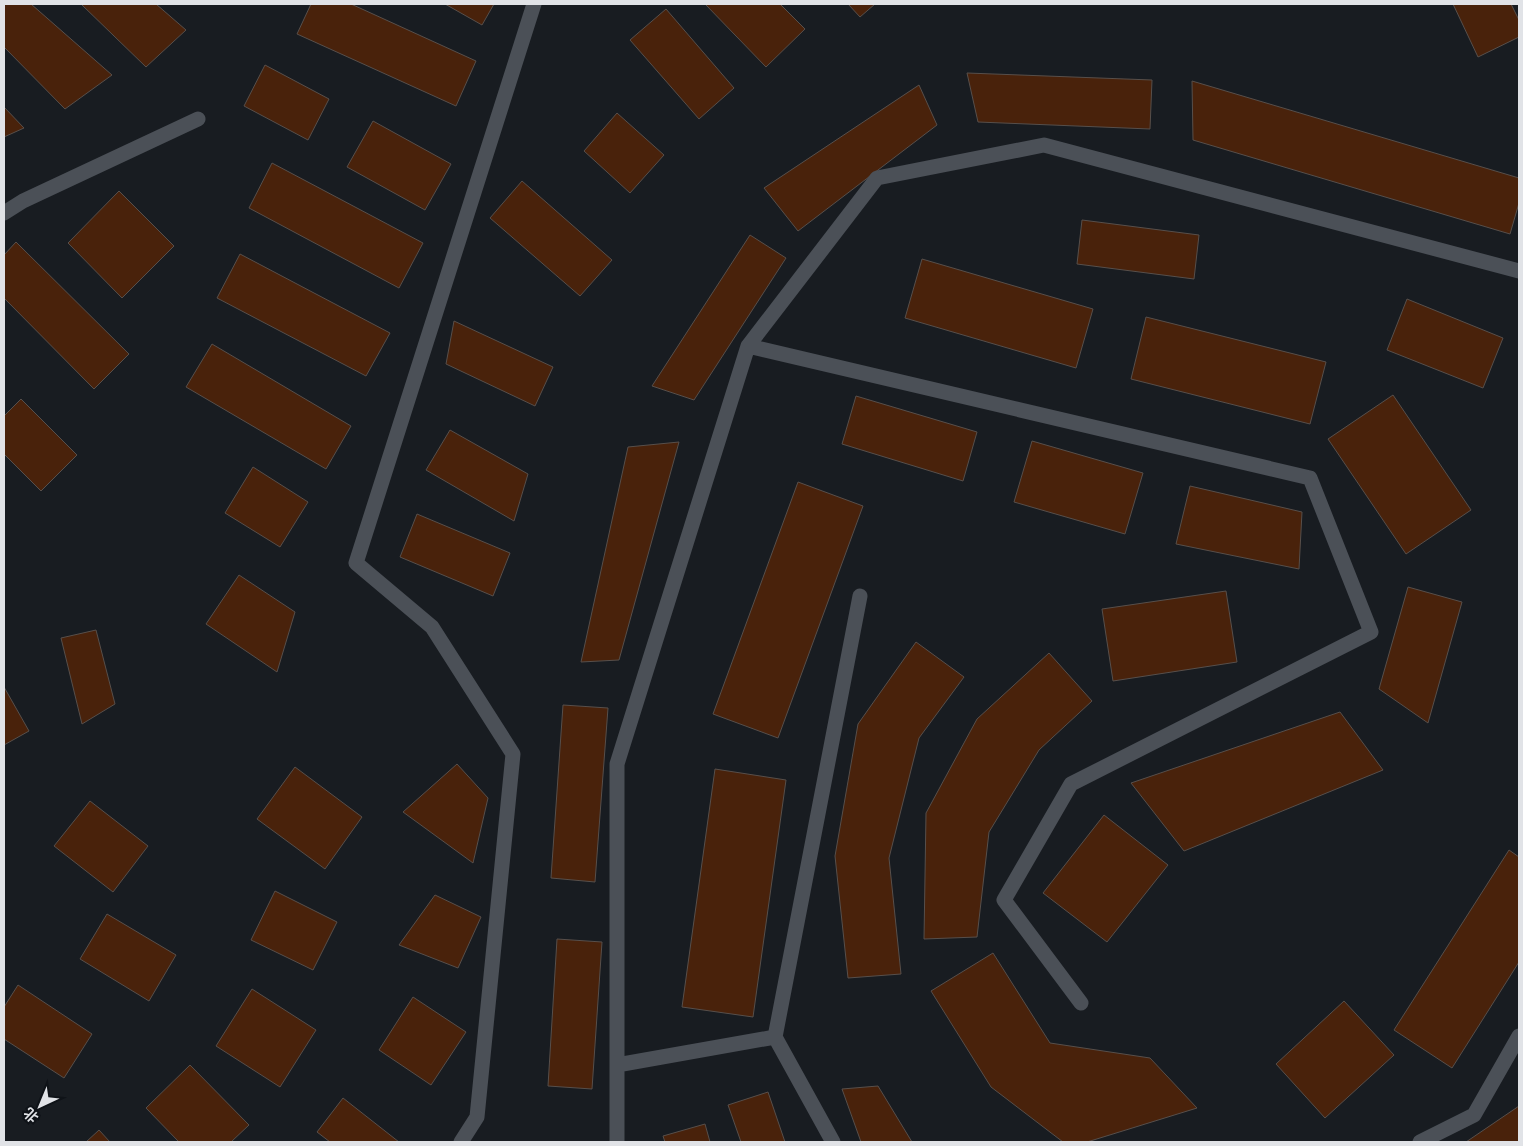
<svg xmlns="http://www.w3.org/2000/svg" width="1523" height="1146" viewBox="0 0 1523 1146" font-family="Montserrat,'Noto Sans SC',sans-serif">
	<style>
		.building { fill: #49220b; stroke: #574f4b }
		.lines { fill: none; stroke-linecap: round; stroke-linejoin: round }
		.minor { stroke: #4b5057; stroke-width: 15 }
	</style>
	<rect width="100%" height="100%" fill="#181c21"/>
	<path class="building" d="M4 4H31L112 75 65 109 4 47Z
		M81 4H156L186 30 146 67Z
		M311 4H351L476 61 456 106 297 34Z
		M445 4H494L482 25Z
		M705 4H780L805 29 766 67Z
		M848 4H875L860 17Z
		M1453 4H1511L1519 20V37L1478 57Z
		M666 9 734 88 699 119 630 40Z
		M265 65 329 99 308 140 244 106Z
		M967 73 1152 80 1150 129 978 122Z
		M1192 81 1519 178V203L1510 234 1193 140Z
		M919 85 937 125 798 231 764 188Z
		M4 107 24 128 4 137Z
		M617 113 664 155 630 193 584 151Z
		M373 121 451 164 425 210 347 167Z
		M272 163 423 243 399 288 249 208Z
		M522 181 612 260 580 296 490 218Z
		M119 191 174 246 122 298 68 243Z
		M1082 220 1199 235 1194 279 1077 264Z
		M750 235 786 258 694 400 652 386Z
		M16 242 129 354 94 389 4 298V255Z
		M240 254 390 333 366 376 217 298Z
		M922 259 1093 309 1076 368 905 318Z
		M1407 299 1503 338 1483 388 1387 350Z
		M1146 317 1326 362 1310 424 1131 379Z
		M454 321 553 367 535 406 446 364Z
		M212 344 351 426 326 469 186 387Z
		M1393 395 1471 510 1406 554 1328 439Z
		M856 396 977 432 963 481 842 444Z
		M21 399 77 455 41 491 4 454V416Z
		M450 430 528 474 514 521 426 470Z
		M1032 441 1143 473 1125 534 1014 502Z
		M679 442 619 660 581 662 628 447Z
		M253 467 308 502 280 547 225 513Z
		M798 482 863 506 778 738 713 714Z
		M1190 486 1302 512 1299 569 1176 544Z
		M417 514 510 553 493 596 400 557Z
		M239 575 295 612 277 672 206 624Z
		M1408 587 1462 602 1428 723 1379 689Z
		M1226 591 1237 662 1113 681 1102 609Z
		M96 630 115 704 82 724 61 638Z
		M916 642 964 677 919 738 889 858 901 974 848 978 835 856 858 724Z
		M1049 653 1092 701 1039 750 989 832 977 937 924 939 926 813 977 719Z
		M4 687 29 731 4 745Z
		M563 705 608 708 595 882 551 878Z
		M1340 712 1383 770 1184 851 1131 783Z
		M457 764 488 798 473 863 403 812Z
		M295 767 362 817 325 869 257 819Z
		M715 769 786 780 753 1017 682 1007Z
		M90 801 148 846 113 892 54 846Z
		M1104 815 1168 865 1107 942 1043 893Z
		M1509 850 1519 857V962L1452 1068 1394 1030Z
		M275 891 337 922 313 970 251 940Z
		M435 895 481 917 458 968 399 945Z
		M107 914 176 955 149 1001 80 959Z
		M557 939 602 942 592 1089 548 1086Z
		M993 953 1050 1043 1150 1058 1197 1108 1087 1142H1063L991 1087 931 991Z
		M18 985 92 1034 64 1078 4 1039V1007Z
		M252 989 316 1030 280 1087 216 1046Z
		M413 997 466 1032 431 1085 379 1050Z
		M1344 1001 1394 1055 1325 1118 1276 1064Z
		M190 1065 249 1125 231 1142H179L146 1108Z
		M878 1086 912 1142H861L842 1089Z
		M768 1092 785 1142H741L728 1105Z
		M343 1098 399 1142H330L317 1132Z
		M1519 1106V1142H1466Z
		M705 1124 710 1142H665L663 1136Z
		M99 1130 110 1142H86Z"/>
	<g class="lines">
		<path class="minor" d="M4 213 23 201 198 119
			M748 346 1310 478 1371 632 1071 784 1004 900 1081 1003
			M775 1037 833 1142
			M617 1065 775 1037 860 596
			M461 1142 477 1117 513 754 432 627 356 563 534 4
			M617 1142V764L748 346 877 178 1044 145 1519 271
			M1420 1142 1474 1115 1519 1036"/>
	</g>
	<rect width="1523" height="1146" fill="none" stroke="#e1e3e7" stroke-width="10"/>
	<g transform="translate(40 1106) rotate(224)" stroke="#0f1318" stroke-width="4" paint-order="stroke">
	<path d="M0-4L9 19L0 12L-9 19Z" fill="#e1e3e7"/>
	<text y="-8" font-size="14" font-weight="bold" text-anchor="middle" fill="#e1e3e7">北</text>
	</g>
</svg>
